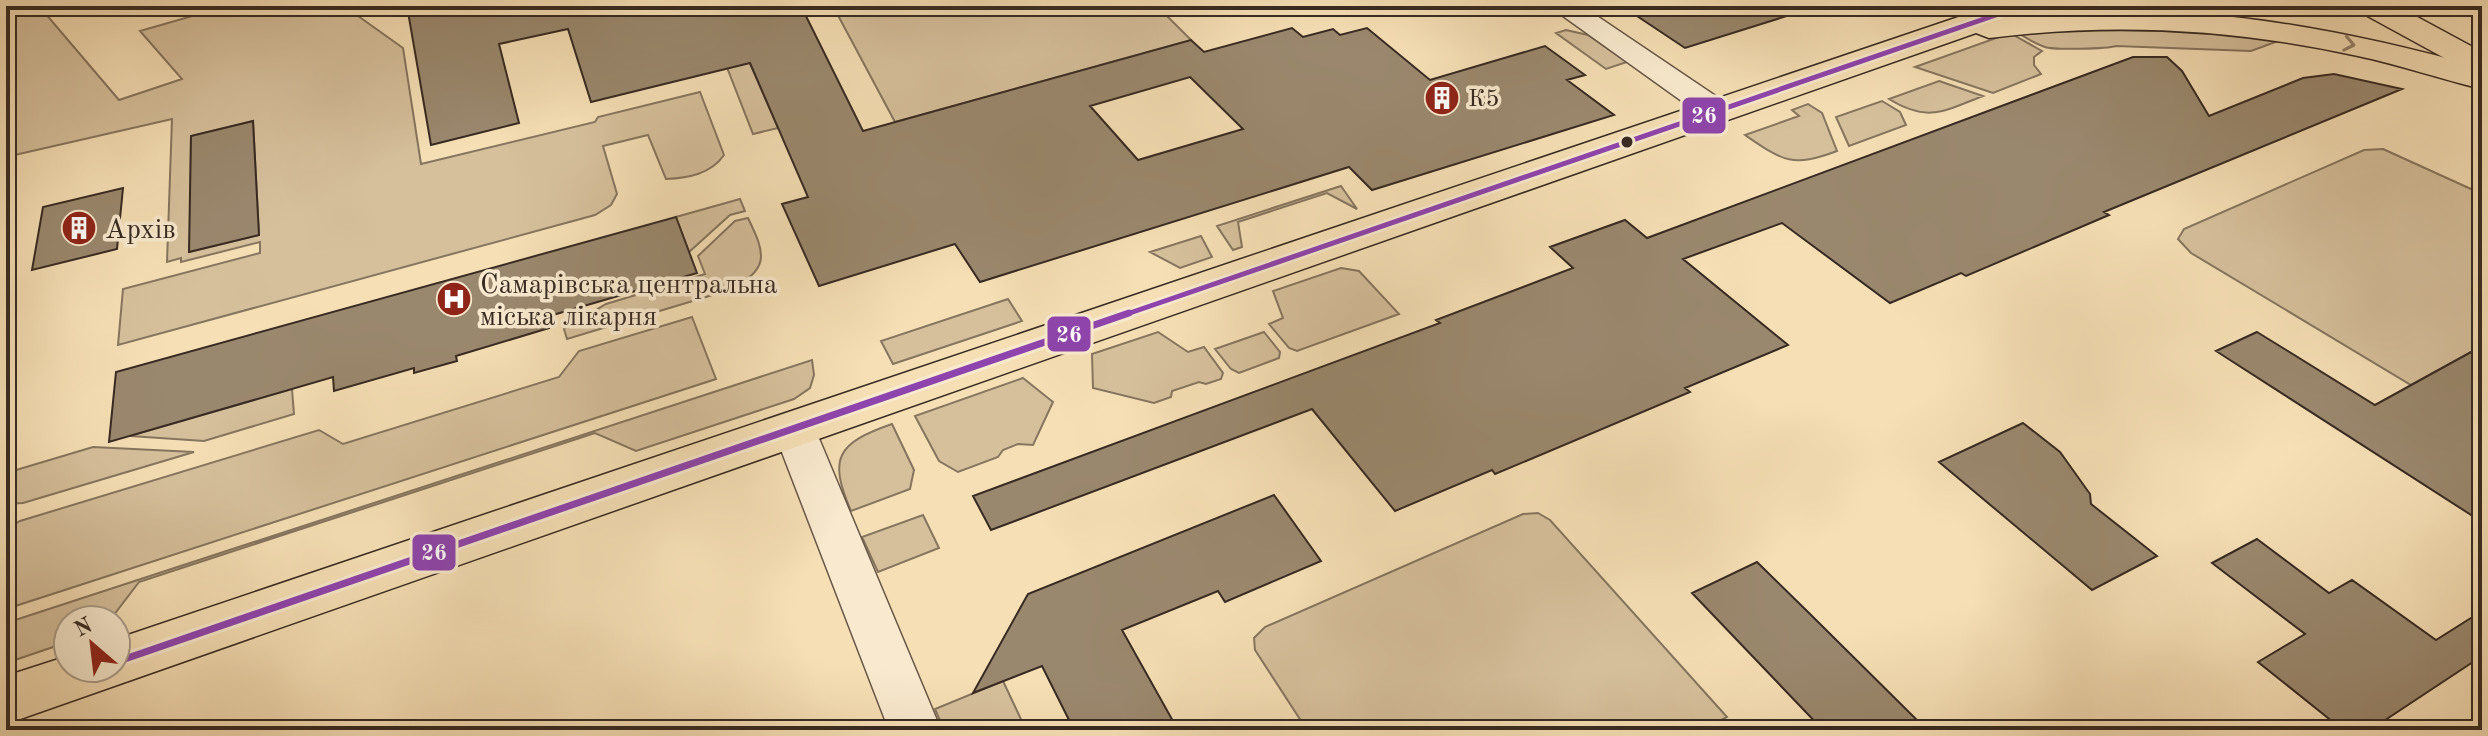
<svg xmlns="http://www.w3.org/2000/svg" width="2488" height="736" viewBox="0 0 2488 736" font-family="'Old Standard TT',serif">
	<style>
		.green { fill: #d6c09c; stroke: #86755f; stroke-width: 2; fill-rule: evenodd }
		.building { fill: #9a886e; stroke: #372a22; stroke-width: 2; fill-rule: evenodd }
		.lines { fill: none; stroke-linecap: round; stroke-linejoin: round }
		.minor-casing { stroke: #675747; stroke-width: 3 }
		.major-casing { stroke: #372a22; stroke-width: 3 }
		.highway-casing { stroke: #372a22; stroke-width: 3 }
		.minor { fill: #f9eacf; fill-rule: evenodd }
		.major { fill: #f6dfb5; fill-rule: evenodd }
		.highway { fill: #f6dfb5; fill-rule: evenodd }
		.bus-1-far1-casing { stroke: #f9eacf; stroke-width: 10 }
		.bus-1-casing { stroke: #f9eacf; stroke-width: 13 }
		.bus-1-far1 { stroke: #8e44ad; stroke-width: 5 }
		.bus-1 { stroke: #8e44ad; stroke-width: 7 }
		.oneway { stroke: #96846c }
		.bus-dot { fill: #372a22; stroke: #f9eacf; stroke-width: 3 }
		.labels { text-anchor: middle; stroke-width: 7; stroke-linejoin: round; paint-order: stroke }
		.far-poi-label { font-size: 24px; fill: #372a22; stroke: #f9eacf; text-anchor: start }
		.poi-label { font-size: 28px; fill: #372a22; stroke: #f9eacf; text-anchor: start }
		.line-badge { stroke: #f9eacf; stroke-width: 3 }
		.badge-label { font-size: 22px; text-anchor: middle; font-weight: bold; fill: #fff }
	</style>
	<rect width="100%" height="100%" fill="#f6dfb5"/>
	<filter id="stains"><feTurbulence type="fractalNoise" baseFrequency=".0025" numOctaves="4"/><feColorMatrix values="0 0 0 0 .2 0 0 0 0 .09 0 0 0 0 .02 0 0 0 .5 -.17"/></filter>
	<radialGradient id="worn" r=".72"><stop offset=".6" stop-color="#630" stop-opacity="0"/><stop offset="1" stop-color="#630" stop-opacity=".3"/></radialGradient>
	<path class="green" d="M6 6H39L119 100 182 79 140 31 227 6H344L403 48 421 164 595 122 598 117 700 92 724 155C711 174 688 178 666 179L648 135 603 146 617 194 611 205 595 215 118 345 123 289 260 253V242L181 262V258L167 262 172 119 6 157ZM253 121 259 235 190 252 191 136Z
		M703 6H725L778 128 753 134Z
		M833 6H1104L1110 12 1133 6H1157L1191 40 895 122Z
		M2120 21 2289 37 2251 51 2116 46C2107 49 2053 50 2045 47 2035 44 2025 37 2016 32Z
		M1566 30 1588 35 1627 62 1606 69 1556 33Z
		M2010 33 2042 51 2034 57V65L2041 74 1993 93 1915 67Z
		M1939 81 1983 96C1944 111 1928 123 1889 99Z
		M1882 101 1900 112 1906 125 1849 146 1836 117Z
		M1808 104 1822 113 1837 151C1792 168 1783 161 1745 135L1799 116 1792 110Z
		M2383 149 2482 194V346L2411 385 2191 253 2178 239 2184 229 2364 150Z
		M1341 186 1357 209 1327 193 1238 222 1242 247 1233 250 1217 226Z
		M740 199 745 211 730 215 689 252 676 217Z
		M748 218C766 255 770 269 729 290L567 339 564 329 606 304 705 274 698 256 735 221Z
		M1201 236 1212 257 1180 268 1150 252Z
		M1341 268 1359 271 1399 314 1297 351 1289 348 1269 324 1283 318 1273 291Z
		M1008 299 1022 321 893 364 881 341Z
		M692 317 716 379 6 609V529L20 521 319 430 343 444 559 377 579 351Z
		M1158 332 1188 352 1204 347 1223 373 1221 379 1206 384 1199 382 1172 391 1171 397 1154 403 1093 388 1092 354Z
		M1264 332 1280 352 1279 358 1239 373 1231 369 1215 349Z
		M812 360 814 375 810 388 794 399 636 451 595 433 139 582 110 620H68V642L6 663V623Z
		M1023 378 1053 402 1033 445 1018 444 1003 450 998 457 958 472 939 461 915 416Z
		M292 389 294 414 204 441 130 436Z
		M892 424 914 470 910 489 851 511C828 458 837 443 892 424Z
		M93 447 194 452 23 503 6 504V473Z
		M1538 513 1550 520 1727 717 1703 730H1307L1255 650 1254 638 1265 627 1523 514Z
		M923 515 939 548 878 572 862 537Z
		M1003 681 1026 730H944L935 709Z"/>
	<path class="building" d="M407 6H801L863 131 1191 40 1204 52 1292 28 1303 37 1333 29 1340 35 1367 28 1430 80 1545 46 1585 75 1567 80 1614 115 1372 190 1349 167 980 282 955 244 819 286 782 204 808 197 750 63 591 102 568 29 499 44 519 123 431 145ZM1190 77 1243 129 1138 160 1090 106Z
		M1622 6H1792L1793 14 1685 48Z
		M2133 57H2167L2182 71 2209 116 2303 78 2334 74 2402 89 2104 212 2109 215 1966 276 1961 273 1890 303 1782 223 1683 259 1788 345 1685 388 1690 392 1495 474 1492 470 1395 511 1312 409 991 530 973 496 1440 323 1436 320 1573 268 1550 247 1625 220 1647 238Z
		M253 121 259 235 189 252 191 136Z
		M123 188 117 249 32 270 43 207Z
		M676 217 697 273 546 317 549 328 456 356 457 361 414 373V368L334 391 333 377 109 442 116 372Z
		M2257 332 2375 405 2482 346V522L2216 351Z
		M2023 423 2060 452 2090 494 2091 504 2157 556 2092 590 1939 462Z
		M1274 495 1321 561 1225 602 1218 591 1122 630 1178 730H1074L1042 666 973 693 1028 594Z
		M2257 539 2329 593 2352 580 2436 640 2482 611V656L2370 730H2343L2258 662 2305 634 2212 563Z
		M1757 562 1808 612 1927 730H1823L1692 593Z"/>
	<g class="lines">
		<defs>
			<path id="minor" d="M1549 6H1582L1726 103 1731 110 1726 117 1715 120 1704 117Z
				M794 414 809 418 815 429 941 730H889L773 429 779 418Z"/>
			<path id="major" d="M1991 6H2038L2033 13C2184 0 2337 27 2482 68V89C2441 79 2400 65 2358 56 2235 29 2114 22 1989 38L1976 33 6 724V676L68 656V668H116V639Z"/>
			<path id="highway" d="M2357 6H2397L2482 52V75L2470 72 2362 13Z"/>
		</defs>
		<use href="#minor" class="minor-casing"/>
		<use href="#major" class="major-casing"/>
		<use href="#highway" class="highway-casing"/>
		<use href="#minor" class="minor"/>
		<use href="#major" class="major"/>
		<use href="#highway" class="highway"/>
		<defs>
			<path id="bus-1-far1" d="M1124 315 2022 6"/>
			<path id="bus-1" d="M116 662 1129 313"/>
		</defs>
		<use href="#bus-1-far1" class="bus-1-far1-casing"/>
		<use href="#bus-1" class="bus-1-casing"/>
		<use href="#bus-1-far1" class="bus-1-far1"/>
		<use href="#bus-1" class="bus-1"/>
	</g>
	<defs><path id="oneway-chevron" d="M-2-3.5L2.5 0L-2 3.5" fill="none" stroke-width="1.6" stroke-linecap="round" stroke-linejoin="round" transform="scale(2)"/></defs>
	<use class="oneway" href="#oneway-chevron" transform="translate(2349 44) rotate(11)"/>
	<defs>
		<symbol id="building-disc" viewBox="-11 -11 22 22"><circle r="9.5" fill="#8f2418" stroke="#f9eacf"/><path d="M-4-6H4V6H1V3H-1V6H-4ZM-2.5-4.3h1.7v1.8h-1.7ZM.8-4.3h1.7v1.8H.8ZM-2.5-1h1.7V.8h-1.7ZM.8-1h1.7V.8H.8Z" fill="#fff"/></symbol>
		<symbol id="hospital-disc" viewBox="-11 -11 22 22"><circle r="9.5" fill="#8f2418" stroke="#f9eacf"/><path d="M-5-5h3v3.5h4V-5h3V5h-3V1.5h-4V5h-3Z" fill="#fff"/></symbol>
	</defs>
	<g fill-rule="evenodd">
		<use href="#building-disc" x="1422" y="78" width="40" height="40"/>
		<use href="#building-disc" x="59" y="208" width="40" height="40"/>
		<use href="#hospital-disc" x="434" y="279" width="40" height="40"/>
	</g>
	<circle class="bus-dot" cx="1627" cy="142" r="7"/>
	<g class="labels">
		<g class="far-poi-label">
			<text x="1468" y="106">К5</text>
		</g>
		<g class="poi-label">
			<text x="105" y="238">Архів</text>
			<text x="480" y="293">Самарівська центральна<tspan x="480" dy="32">міська лікарня</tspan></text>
		</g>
	</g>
	<g class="line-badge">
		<rect x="1681" y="96" width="46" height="39" rx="8" fill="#8e44ad"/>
		<rect x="1046" y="315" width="46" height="38" rx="8" fill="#8e44ad"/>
		<rect x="411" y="533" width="46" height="39" rx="8" fill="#8e44ad"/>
	</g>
	<g class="badge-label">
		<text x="1704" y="123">26</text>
		<text x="1069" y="342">26</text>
		<text x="434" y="560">26</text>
	</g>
	<rect width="2488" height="736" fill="none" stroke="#f6dfb5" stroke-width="32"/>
	<rect x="8" y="8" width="2472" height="720" fill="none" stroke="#372a22" stroke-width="4"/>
	<rect x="16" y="16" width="2456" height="704" fill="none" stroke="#372a22" stroke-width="2"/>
	<g transform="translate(92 644) rotate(332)"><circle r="38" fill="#f9eacf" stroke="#ab9d8a" stroke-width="2"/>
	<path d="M0-6L14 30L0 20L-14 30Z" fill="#8f2418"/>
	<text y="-12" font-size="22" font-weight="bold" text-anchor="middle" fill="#372a22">N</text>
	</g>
	<rect width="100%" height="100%" filter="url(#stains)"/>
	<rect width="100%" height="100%" fill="url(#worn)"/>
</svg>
